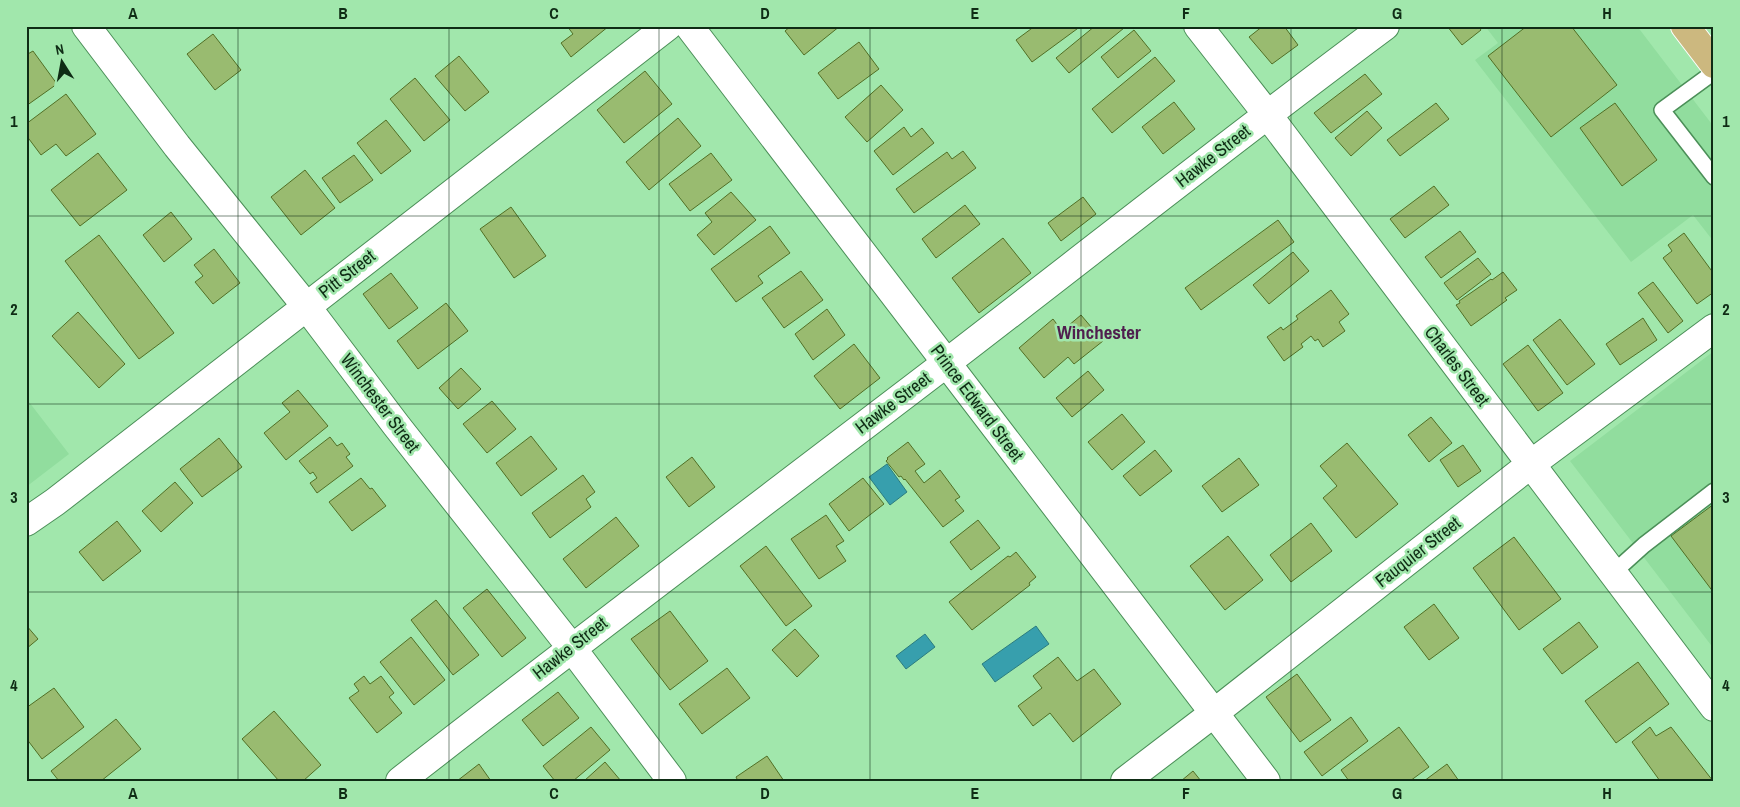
<svg xmlns="http://www.w3.org/2000/svg" width="1740" height="807" viewBox="0 0 1740 807" font-family="'Archivo Narrow',sans-serif">
	<style>
		.built { fill: #91dd9e }
		.water { fill: #379fad; stroke: #2b7c7f }
		.building { fill: #99bb70; stroke: #516f25 }
		.lines { fill: none; stroke-linecap: round; stroke-linejoin: round }
		.lane-casing { stroke: #4b8f58; stroke-width: 18 }
		.street-casing { stroke: #4b8f58; stroke-width: 30 }
		.secondary-casing { stroke: #4b8f58; stroke-width: 30 }
		.primary-casing { stroke: #fff; stroke-width: 30 }
		.lane { stroke: #fff; stroke-width: 15 }
		.street { stroke: #fff; stroke-width: 28 }
		.secondary { stroke: #fff; stroke-width: 28 }
		.primary { stroke: #ccb87f; stroke-width: 28 }
		.grid { fill: none; stroke: #0f2c15; stroke-width: 1; stroke-opacity: 0.55 }
		.labels { text-anchor: middle; stroke-width: 5; stroke-linejoin: round; paint-order: stroke }
		.street-label { font-size: 18px; fill: #0f2c15; stroke: #a1e7ac }
		.neighbourhood-label { font-size: 19px; font-weight: bold; fill: #4f1e4e; stroke: #a1e7ac }
		.neatline { fill: none; stroke: #0f2c15; stroke-width: 2 }
		.grid-label { font-size: 16px; text-anchor: middle; font-weight: bold; fill: #0f2c15 }
	</style>
	<rect width="100%" height="100%" fill="#a1e7ac"/>
	<path class="built" d="M1485 26H1637L1714 127V242L1693 215 1631 262 1475 60 1498 43Z
		M1714 351V649L1570 461Z
		M26 398 69 454 26 487Z"/>
	<path class="water" d="M887 464 907 492 890 505 869 477Z
		M1036 626 1049 644 995 682 982 664Z
		M925 634 935 647 906 669 896 656Z"/>
	<path class="building" d="M567 26H609L571 57 561 43 573 34Z
		M791 26H840L804 55 785 31Z
		M1035 26H1081L1032 62 1016 40Z
		M1095 26H1123L1124 28 1069 73 1056 58Z
		M1263 26H1284L1298 45 1272 64 1249 37Z
		M1447 26H1478L1481 30 1462 45Z
		M1527 26H1571L1617 85 1551 137 1488 56Z
		M1134 30 1151 51 1118 78 1101 57Z
		M213 34 241 70 215 90 187 54Z
		M859 42 879 69 838 99 818 73Z
		M33 51 57 84 26 106V55Z
		M459 56 489 92 465 111 435 76Z
		M1155 57 1175 81 1112 133 1092 109Z
		M645 71 672 104 624 143 597 110Z
		M1365 74 1382 94 1331 133 1314 113Z
		M415 78 450 120 424 141 390 99Z
		M881 85 903 110 867 142 845 117Z
		M66 94 96 134 66 156 56 144 41 155 26 135V124Z
		M1174 102 1195 129 1163 154 1142 127Z
		M1436 103 1449 119 1400 156 1387 140Z
		M1615 103 1657 160 1622 186 1580 128Z
		M1367 111 1382 128 1351 156 1335 138Z
		M678 118 701 146 649 190 626 162Z
		M386 120 411 151 381 174 357 143Z
		M904 127 911 137 922 128 934 143 893 175 874 151Z
		M963 151 976 168 914 213 896 189 947 152 952 159Z
		M98 153 127 190 80 226 51 190Z
		M711 153 732 180 690 211 669 184Z
		M354 155 373 180 340 203 322 178Z
		M305 170 335 208 301 235 271 197Z
		M1434 186 1449 205 1405 238 1390 219Z
		M731 192 756 220 714 255 697 235 712 222 705 213Z
		M1083 197 1096 214 1061 241 1048 223Z
		M965 205 980 224 936 258 922 239Z
		M511 207 546 256 514 278 480 229Z
		M171 212 192 239 164 262 143 235Z
		M1278 220 1294 242 1201 310 1185 288Z
		M770 226 790 253 758 276 763 283 736 302 711 269Z
		M1460 231 1476 252 1441 278 1425 257Z
		M1684 233 1714 274V292L1697 304 1663 258 1672 251 1668 245Z
		M99 235 174 333 139 359 65 261Z
		M1003 238 1031 273 979 313 952 278Z
		M214 249 240 283 213 304 195 282 203 276 194 265Z
		M1293 252 1309 271 1269 304 1253 285Z
		M1478 258 1491 274 1457 300 1444 283Z
		M801 271 823 300 784 328 762 298Z
		M1503 272 1517 290 1505 298 1507 300 1471 326 1456 305 1460 303 1459 301 1491 279 1492 280Z
		M391 273 418 308 389 329 363 294Z
		M1653 282 1683 321 1668 333 1638 293Z
		M1331 290 1349 314 1339 322 1345 331 1323 347 1318 339 1315 341 1311 336 1301 344 1303 347 1284 361 1267 337 1281 327 1283 330 1298 319 1296 316Z
		M446 303 468 331 418 369 397 341Z
		M827 309 845 335 813 360 795 334Z
		M78 312 125 364 99 388 52 336Z
		M1081 315 1103 341 1074 364 1068 357 1044 378 1019 348 1053 319 1062 331Z
		M1643 318 1657 340 1620 365 1606 344Z
		M1560 319 1595 364 1567 385 1533 340Z
		M854 344 880 378 840 409 814 376Z
		M1528 345 1563 393 1538 411 1503 364Z
		M461 368 481 389 458 409 439 388Z
		M1088 371 1104 390 1072 417 1056 398Z
		M298 390 328 426 286 460 264 433 290 412 282 403Z
		M492 401 516 429 487 453 463 424Z
		M1122 414 1145 442 1112 470 1088 442Z
		M1431 417 1452 443 1429 462 1408 435Z
		M531 436 557 469 521 496 496 463Z
		M330 437 337 446 342 443 350 454 346 457 353 466 317 493 310 483 317 478 313 472 310 474 299 461Z
		M219 438 242 467 202 497 180 469Z
		M908 442 925 464 915 471 924 483 940 470 960 497 955 500 964 511 943 527 905 479 904 480 901 476 899 477 886 461 888 459 887 458Z
		M1347 443 1398 504 1356 538 1323 498 1337 486 1320 466Z
		M1463 445 1481 471 1458 487 1440 460Z
		M1155 450 1172 471 1140 496 1123 476Z
		M692 457 715 487 689 507 666 477Z
		M1239 458 1259 485 1222 512 1202 486Z
		M583 475 595 492 586 499 591 507 550 538 532 513Z
		M361 478 370 489 372 488 386 506 352 531 329 502Z
		M863 478 884 504 849 531 829 504Z
		M175 482 193 503 161 532 142 511Z
		M1714 504V593L1671 536Z
		M826 515 844 541 836 546 846 561 819 579 791 539Z
		M616 517 639 546 586 588 563 559Z
		M978 520 1000 548 971 570 950 542Z
		M117 521 141 551 103 581 79 552Z
		M1311 523 1332 551 1291 582 1270 555Z
		M1228 536 1263 580 1225 610 1190 566Z
		M1514 537 1561 599 1519 630 1473 568Z
		M766 546 812 606 786 626 740 566Z
		M1016 552 1036 577 1029 583 1030 585 972 630 949 602 1008 556 1010 557Z
		M487 589 526 638 502 657 463 608Z
		M436 600 479 655 453 675 411 620Z
		M1434 604 1459 638 1429 660 1404 627Z
		M670 611 708 661 670 690 631 639Z
		M1579 622 1598 647 1562 674 1543 649Z
		M26 625 38 639 26 649Z
		M795 629 819 656 797 677 772 650Z
		M411 637 445 680 414 705 380 662Z
		M1058 657 1077 681 1094 669 1121 704 1073 742 1050 713 1033 726 1018 706 1042 688 1033 676Z
		M1638 662 1669 704 1616 743 1585 701Z
		M727 668 750 698 702 734 679 704Z
		M1297 674 1331 720 1300 742 1266 697Z
		M364 676 370 684 381 676 394 693 389 697 402 713 377 733 349 698 359 691 354 684Z
		M54 688 84 727 42 759 26 738V708Z
		M558 692 579 718 543 746 522 720Z
		M274 711 321 765 303 781H279L242 739Z
		M1351 717 1368 741 1322 776 1304 752Z
		M116 719 141 749 101 781H59L51 771Z
		M591 727 610 750 573 781H555L543 766Z
		M1399 727 1429 767 1410 781H1349L1341 770Z
		M1650 727 1656 736 1671 727 1713 781H1660L1632 742Z
		M767 756 784 781H738L736 777Z
		M605 762 621 781H584Z
		M479 764 491 781H457Z
		M1447 764 1459 781H1424Z
		M1193 771 1201 781H1181Z"/>
	<g class="lines">
		<defs>
			<path id="lane" d="M1714 72 1662 110 1714 177
				M1613 573 1644 545 1714 491"/>
			<path id="street" d="M86 26 177 146 306 306 396 425 571 647 672 781
				M1198 26 1267 114 1714 707
				M26 522 55 502 668 26
				M400 781C581 640 763 503 945 364 1092 251 1237 136 1385 26
				M1125 781 1214 713 1531 464 1714 328"/>
			<path id="secondary" d="M689 26 1266 781"/>
			<path id="primary" d="M1685 26 1714 64"/>
		</defs>
		<use href="#lane" class="lane-casing"/>
		<use href="#street" class="street-casing"/>
		<use href="#secondary" class="secondary-casing"/>
		<use href="#primary" class="primary-casing"/>
		<use href="#lane" class="lane"/>
		<use href="#street" class="street"/>
		<use href="#secondary" class="secondary"/>
		<use href="#primary" class="primary"/>
	</g>
	<path class="grid" d="M238 26V781M449 26V781M659 26V781M870 26V781M1081 26V781M1291 26V781M1502 26V781M26 216H1714M26 404H1714M26 592H1714"/>
	<g class="labels">
		<g class="street-label">
			<text transform="translate(1213 156) rotate(-38)" y="6">Hawke Street</text>
			<text transform="translate(347 274) rotate(-38)" y="6">Pitt Street</text>
			<text transform="translate(1457 366) rotate(53)" y="6">Charles Street</text>
			<text transform="translate(380 403) rotate(53)" y="6">Winchester Street</text>
			<text transform="translate(893 403) rotate(-37)" y="6">Hawke Street</text>
			<text transform="translate(977 403) rotate(53)" y="6">Prince Edward Street</text>
			<text transform="translate(1418 552) rotate(-38)" y="6">Fauquier Street</text>
			<text transform="translate(570 648) rotate(-38)" y="6">Hawke Street</text>
		</g>
		<g class="neighbourhood-label">
			<text x="1099" y="339">Winchester</text>
		</g>
	</g>
	<rect width="1740" height="807" fill="none" stroke="#a1e7ac" stroke-width="55"/>
	<g transform="translate(62 62) rotate(349)" stroke="#a1e7ac" stroke-width="4" paint-order="stroke">
	<path d="M0-4L9 19L0 12L-9 19Z" fill="#0f2c15"/>
	<text y="-8" font-size="14" font-weight="bold" text-anchor="middle" fill="#0f2c15">N</text>
	</g>
	<rect x="28" y="28" width="1684" height="752" class="neatline"/>
	<g class="grid-label">
		<text x="133" y="19">A</text>
		<text x="343" y="19">B</text>
		<text x="554" y="19">C</text>
		<text x="765" y="19">D</text>
		<text x="975" y="19">E</text>
		<text x="1186" y="19">F</text>
		<text x="1397" y="19">G</text>
		<text x="1607" y="19">H</text>
		<text x="14" y="127">1</text>
		<text x="1726" y="127">1</text>
		<text x="14" y="315">2</text>
		<text x="1726" y="315">2</text>
		<text x="14" y="503">3</text>
		<text x="1726" y="503">3</text>
		<text x="14" y="691">4</text>
		<text x="1726" y="691">4</text>
		<text x="133" y="799">A</text>
		<text x="343" y="799">B</text>
		<text x="554" y="799">C</text>
		<text x="765" y="799">D</text>
		<text x="975" y="799">E</text>
		<text x="1186" y="799">F</text>
		<text x="1397" y="799">G</text>
		<text x="1607" y="799">H</text>
	</g>
</svg>
